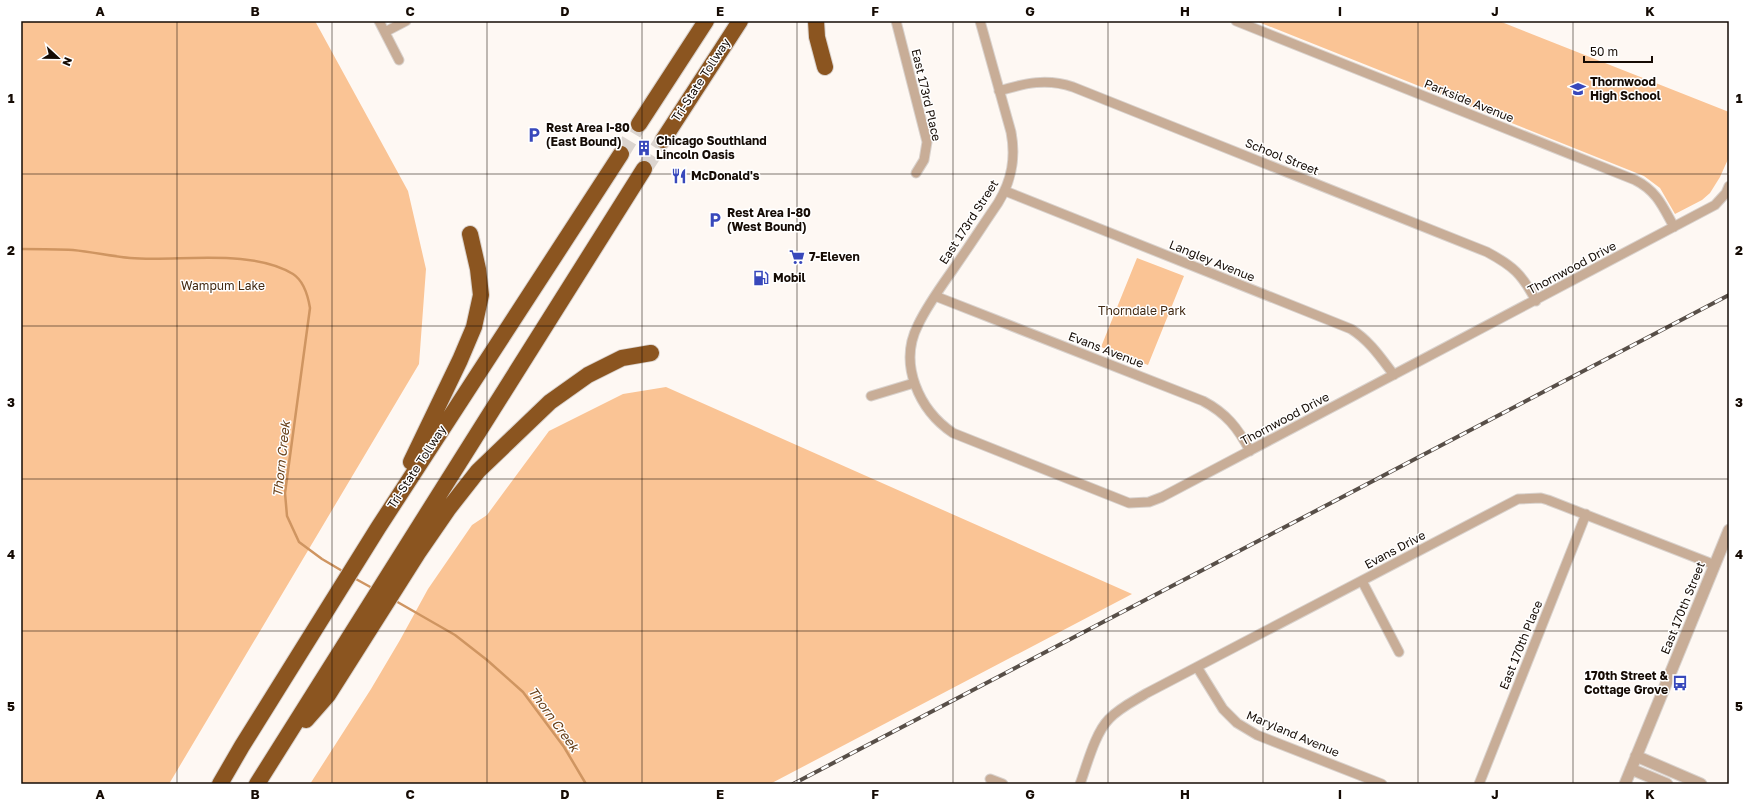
<svg xmlns="http://www.w3.org/2000/svg" width="1750" height="805" viewBox="0 0 1750 805" font-family="'Golos Text',sans-serif">
	<style>
		.green { fill: #fac495 }
		.lines { fill: none; stroke-linecap: round; stroke-linejoin: round }
		.stream { stroke: #cf9561; stroke-width: 2.5 }
		.motorway-tunnel { stroke: #dbd4cf; stroke-width: 16; stroke-dasharray: 16 8; stroke-linecap: butt }
		.minor-casing { stroke: #d9d2cd; stroke-width: 11 }
		.tertiary-casing { stroke: #d9d2cd; stroke-width: 13 }
		.motorway-casing { stroke: #d9d2cd; stroke-width: 18 }
		.minor { stroke: #c8ad97; stroke-width: 9 }
		.tertiary { stroke: #c8ad97; stroke-width: 11 }
		.motorway { stroke: #8b5520; stroke-width: 16 }
		.rail-casing { stroke: #584f48; stroke-width: 4 }
		.rail { stroke: #fff; stroke-width: 2.5; stroke-dasharray: 8; stroke-linecap: butt }
		.grid { fill: none; stroke: #150b04; stroke-width: 1; stroke-opacity: 0.55 }
		.labels { text-anchor: middle; stroke-width: 3; stroke-linejoin: round; paint-order: stroke }
		.street-label { font-size: 12px; fill: #150b04; stroke: #fff }
		.poi-label { font-size: 12px; font-weight: bold; fill: #150b04; stroke: #fff; text-anchor: start }
		.park-label { font-size: 12px; fill: #422912; stroke: #fff }
		.water-label { font-size: 13px; font-style: italic; fill: #684019; stroke: #fff }
		.neatline { fill: none; stroke: #150b04; stroke-width: 1.5 }
		.grid-label { font-size: 13px; text-anchor: middle; font-weight: bold; fill: #150b04 }
	</style>
	<rect width="100%" height="100%" fill="#fef8f3"/>
	<path class="green" d="M21 21H315L408 191 426 269 419 364 169 784H21Z
		M1256 21H1499L1729 112V157L1720 177 1710 193 1702 200 1675 214 1660 188 1644 176Z
		M1137 258 1184 276 1148 365 1101 347Z
		M666 387 1132 594 770 784H310L371 689 400 640 428 589 472 525 487 515 549 431 623 394Z"/>
	<g class="lines">
		<path class="stream" d="M21 249C38 249 56 249 73 250 92 252 111 256 130 258 178 262 251 248 293 274 304 281 308 296 310 308L285 493 287 516 299 542 322 559 344 572
			M354 578 374 589
			M394 600 455 635 487 660 523 692 564 747 586 784"/>
		<path class="motorway-tunnel" d="M621 154 639 124
			M644 169 663 140"/>
		<defs>
			<path id="minor" d="M379 21 399 60
				M896 21 927 142 924 160 916 173
				M980 21 1011 132C1016 158 1012 180 998 203 983 225 968 248 952 271 940 288 927 306 918 325 898 364 919 410 953 433L1129 503 1149 502 1162 497 1715 205 1726 193 1729 186
				M1236 21 1635 180C1657 191 1663 207 1674 227
				M385 32 406 21
				M999 91C1025 83 1047 78 1073 87L1487 252C1513 266 1522 274 1536 301
				M1005 191 1351 329C1370 341 1381 358 1394 375
				M935 296 1203 401C1226 413 1238 428 1250 451
				M871 396 914 383
				M1362 581 1399 652
				M1197 667 1223 709 1237 723 1257 735 1382 784
				M990 779 1003 784
				M1080 784C1087 765 1095 733 1109 719 1119 708 1134 701 1147 693L1518 499 1541 498 1548 500 1715 565
				M1479 784 1586 514"/>
			<path id="tertiary" d="M1636 756 1701 784
				M1631 769 1667 784
				M1625 784 1729 530"/>
			<path id="motorway" d="M816 21 817 37 825 67
				M639 124 706 21
				M663 140 740 21
				M411 462 460 360 474 327 481 295 478 269 470 234
				M306 720 328 695 418 553 449 508 478 471 550 402 588 375 622 358 651 353
				M220 784 242 746 378 528 621 154
				M257 784 644 169"/>
		</defs>
		<use href="#minor" class="minor-casing"/>
		<use href="#tertiary" class="tertiary-casing"/>
		<use href="#motorway" class="motorway-casing"/>
		<use href="#minor" class="minor"/>
		<use href="#tertiary" class="tertiary"/>
		<use href="#motorway" class="motorway"/>
		<defs>
			<path id="rail" d="M793 784 1729 295"/>
		</defs>
		<use href="#rail" class="rail-casing"/>
		<use href="#rail" class="rail"/>
	</g>
	<path class="grid" d="M177 21V784M332 21V784M487 21V784M642 21V784M797 21V784M953 21V784M1108 21V784M1263 21V784M1418 21V784M1573 21V784M21 174H1729M21 326H1729M21 479H1729M21 631H1729"/>
	<defs>
		<symbol id="school-bare" viewBox="-9 -9 18 18"><path d="M0-5L7-2L0 1L-7-2ZM-4 1L0 2.5L4 1V4Q0 6-4 4Z" fill="#3848bb" stroke="#fff" stroke-width="2.5" paint-order="stroke"/></symbol>
		<symbol id="parking-bare" viewBox="-9 -9 18 18"><path d="M-3.5-5.5H1a3.5 3.5 0 0 1 0 7H-1V5.5H-3.5ZM-1-3.4V-.6H.8a1.4 1.4 0 0 0 0-2.8Z" fill="#3848bb" stroke="#fff" stroke-width="2.5" paint-order="stroke"/></symbol>
		<symbol id="building-bare" viewBox="-9 -9 18 18"><path d="M-4-6H4V6H1V3H-1V6H-4ZM-2.5-4.3h1.7v1.8h-1.7ZM.8-4.3h1.7v1.8H.8ZM-2.5-1h1.7V.8h-1.7ZM.8-1h1.7V.8H.8Z" fill="#3848bb" stroke="#fff" stroke-width="2.5" paint-order="stroke"/></symbol>
		<symbol id="restaurant-bare" viewBox="-9 -9 18 18"><path d="M-5-6h1v4h1v-4h1v4h1v-4h1v5L-1.5 .5V6h-2V.5L-5-1ZM5-6V6H3V1.5H1.5Q1.5-4 5-6Z" fill="#3848bb" stroke="#fff" stroke-width="2.5" paint-order="stroke"/></symbol>
		<symbol id="supermarket-bare" viewBox="-9 -9 18 18"><path d="M-6-5.5h2.5l.6 2H6L4.5 2H-2.5L-4.4-4H-6ZM-1.5 3.2a1.3 1.3 0 1 0 .1 0ZM3 3.2a1.3 1.3 0 1 0 .1 0Z" fill="#3848bb" stroke="#fff" stroke-width="2.5" paint-order="stroke"/></symbol>
		<symbol id="fuel-bare" viewBox="-9 -9 18 18"><path d="M-5.5-6h7V0h2V4h1.3V-2.5L3-4.5l.8-.8L6-3V5H2.5V1h-1V6h-7ZM-4.2-4.7v3.2H.2V-4.7Z" fill="#3848bb" stroke="#fff" stroke-width="2.5" paint-order="stroke"/></symbol>
		<symbol id="bus-bare" viewBox="-9 -9 18 18"><path d="M-5-6H5V4H4V6H2V4H-2V6H-4V4H-5ZM-3.5-4V0h7V-4ZM-3.5 1.2v1.5H-2V1.2ZM2 1.2v1.5H3.5V1.2Z" fill="#3848bb" stroke="#fff" stroke-width="2.5" paint-order="stroke"/></symbol>
	</defs>
	<g fill-rule="evenodd">
		<use href="#school-bare" x="1567" y="78" width="22" height="22"/>
		<use href="#parking-bare" x="523" y="124" width="22" height="22"/>
		<use href="#building-bare" x="633" y="137" width="22" height="22"/>
		<use href="#restaurant-bare" x="668" y="165" width="22" height="22"/>
		<use href="#parking-bare" x="704" y="209" width="22" height="22"/>
		<use href="#supermarket-bare" x="786" y="246" width="22" height="22"/>
		<use href="#fuel-bare" x="750" y="267" width="22" height="22"/>
		<use href="#bus-bare" x="1669" y="672" width="22" height="22"/>
	</g>
	<g class="labels">
		<g class="street-label">
			<text transform="translate(701 80) rotate(-57)" y="4">Tri-State Tollway</text>
			<text transform="translate(926 95) rotate(77)" y="4">East 173rd Place</text>
			<text transform="translate(1469 101) rotate(22)" y="4">Parkside Avenue</text>
			<text transform="translate(1282 157) rotate(22)" y="4">School Street</text>
			<text transform="translate(969 222) rotate(-57)" y="4">East 173rd Street</text>
			<text transform="translate(1212 261) rotate(22)" y="4">Langley Avenue</text>
			<text transform="translate(1572 268) rotate(-28)" y="4">Thornwood Drive</text>
			<text transform="translate(1106 350) rotate(21)" y="4">Evans Avenue</text>
			<text transform="translate(1285 419) rotate(-28)" y="4">Thornwood Drive</text>
			<text transform="translate(417 467) rotate(-57)" y="4">Tri-State Tollway</text>
			<text transform="translate(1395 550) rotate(-28)" y="4">Evans Drive</text>
			<text transform="translate(1683 608) rotate(-68)" y="4">East 170th Street</text>
			<text transform="translate(1521 645) rotate(-68)" y="4">East 170th Place</text>
			<text transform="translate(1293 734) rotate(23)" y="4">Maryland Avenue</text>
		</g>
		<g class="poi-label">
			<text x="1590" y="86">Thornwood<tspan x="1590" dy="14">High School</tspan></text>
			<text x="546" y="132">Rest Area I-80<tspan x="546" dy="14">(East Bound)</tspan></text>
			<text x="656" y="145">Chicago Southland<tspan x="656" dy="14">Lincoln Oasis</tspan></text>
			<text x="691" y="180">McDonald's</text>
			<text x="727" y="217">Rest Area I-80<tspan x="727" dy="14">(West Bound)</tspan></text>
			<text x="809" y="261">7-Eleven</text>
			<text x="773" y="282">Mobil</text>
			<text x="1668" y="680" text-anchor="end">170th Street &amp;<tspan x="1668" dy="14">Cottage Grove</tspan></text>
		</g>
		<g class="park-label">
			<text x="223" y="290">Wampum Lake</text>
			<text x="1142" y="315">Thorndale Park</text>
		</g>
		<g class="water-label">
			<text transform="translate(281 459) rotate(-84)" y="5">Thorn Creek</text>
			<text transform="translate(554 719) rotate(54)" y="5">Thorn Creek</text>
		</g>
	</g>
	<rect width="1750" height="805" fill="none" stroke="#ffffff" stroke-width="44"/>
	<g transform="translate(58 58) rotate(112)" stroke="#ffffff" stroke-width="3" paint-order="stroke">
	<path d="M0-3L7 15L0 10L-7 15Z" fill="#150b04"/>
	<text y="-6" font-size="11" font-weight="bold" text-anchor="middle" fill="#150b04">N</text>
	</g>
	<path d="M1584 56v6h68v-6" fill="none" stroke="#150b04" stroke-width="2"/>
	<text x="1590" y="56" font-size="12" fill="#150b04" stroke="#ffffff" stroke-width="3" paint-order="stroke">50 m</text>
	<rect x="22" y="22" width="1706" height="761" class="neatline"/>
	<g class="grid-label">
		<text x="100" y="16">A</text>
		<text x="255" y="16">B</text>
		<text x="410" y="16">C</text>
		<text x="565" y="16">D</text>
		<text x="720" y="16">E</text>
		<text x="875" y="16">F</text>
		<text x="1030" y="16">G</text>
		<text x="1185" y="16">H</text>
		<text x="1340" y="16">I</text>
		<text x="1495" y="16">J</text>
		<text x="1650" y="16">K</text>
		<text x="11" y="103">1</text>
		<text x="1739" y="103">1</text>
		<text x="11" y="255">2</text>
		<text x="1739" y="255">2</text>
		<text x="11" y="407">3</text>
		<text x="1739" y="407">3</text>
		<text x="11" y="559">4</text>
		<text x="1739" y="559">4</text>
		<text x="11" y="711">5</text>
		<text x="1739" y="711">5</text>
		<text x="100" y="799">A</text>
		<text x="255" y="799">B</text>
		<text x="410" y="799">C</text>
		<text x="565" y="799">D</text>
		<text x="720" y="799">E</text>
		<text x="875" y="799">F</text>
		<text x="1030" y="799">G</text>
		<text x="1185" y="799">H</text>
		<text x="1340" y="799">I</text>
		<text x="1495" y="799">J</text>
		<text x="1650" y="799">K</text>
	</g>
</svg>
